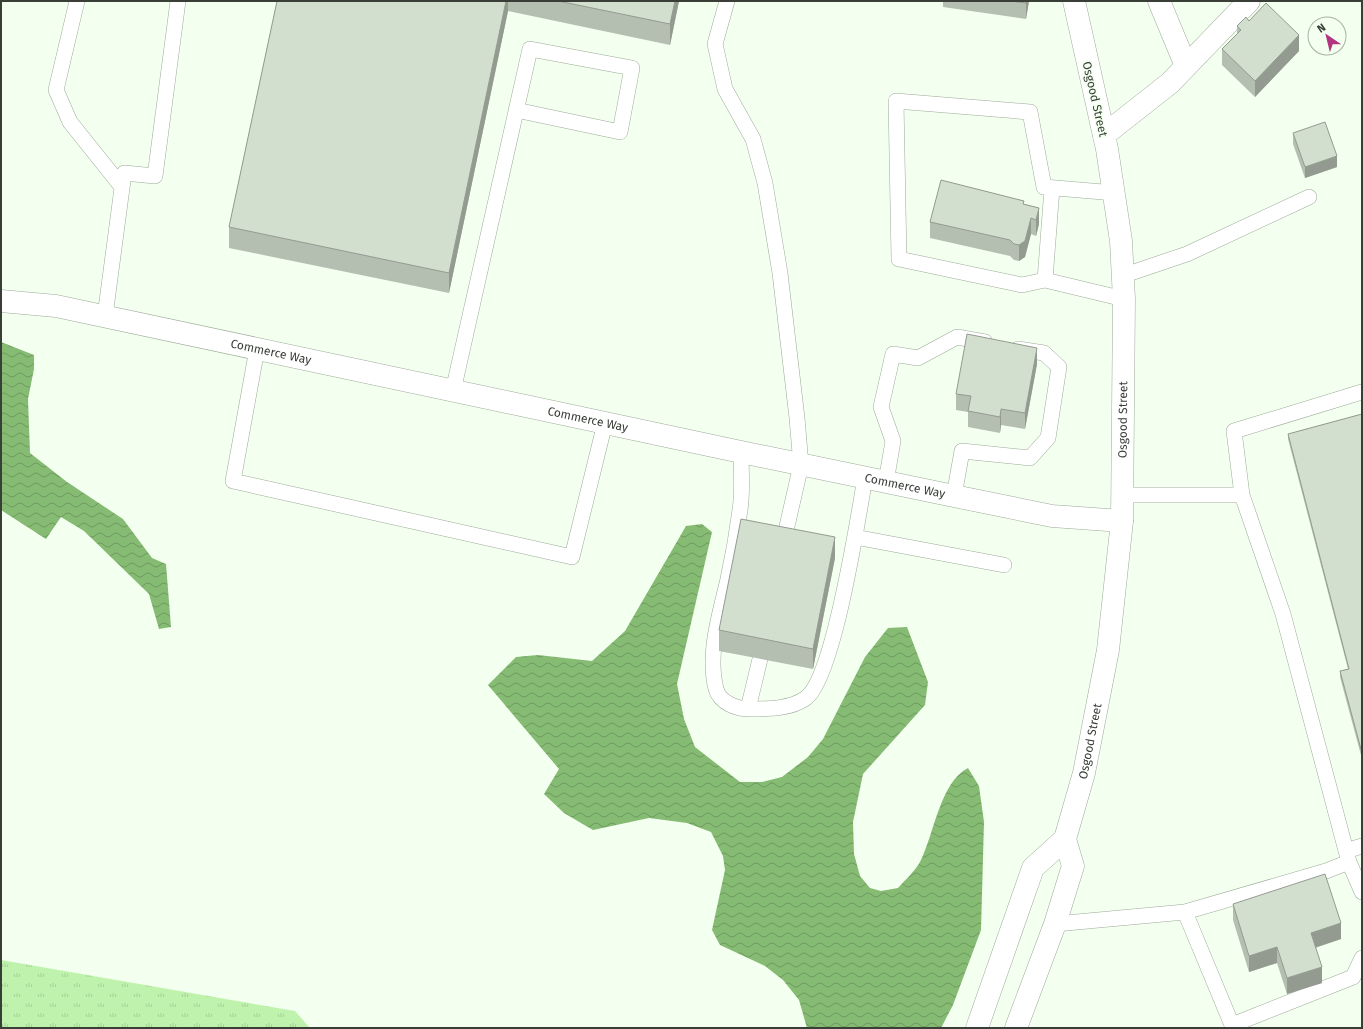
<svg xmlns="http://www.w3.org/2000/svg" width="1363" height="1029" viewBox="0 0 1363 1029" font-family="'Fira Sans',sans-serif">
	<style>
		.grass { fill: url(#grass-tufts) }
		.water { fill: url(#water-waves) }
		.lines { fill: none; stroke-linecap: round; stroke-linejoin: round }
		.service-casing { stroke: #9ea99a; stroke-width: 16 }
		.minor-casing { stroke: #9ea99a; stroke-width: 23 }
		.trunk-casing { stroke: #9ea99a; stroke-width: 23 }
		.service { stroke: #fff; stroke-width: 15 }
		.minor { stroke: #fff; stroke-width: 22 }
		.trunk { stroke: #fff; stroke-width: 22 }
		.wall { fill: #b5bfb1 }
		.shaded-wall { fill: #939b90 }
		.building { fill: #d2dece; stroke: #939b90 }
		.labels { text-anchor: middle; stroke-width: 3.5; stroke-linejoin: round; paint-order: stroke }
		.street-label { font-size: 12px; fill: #393e37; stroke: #f3ffef }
	</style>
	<defs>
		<pattern id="grass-tufts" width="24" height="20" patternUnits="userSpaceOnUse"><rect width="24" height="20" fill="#bff3ad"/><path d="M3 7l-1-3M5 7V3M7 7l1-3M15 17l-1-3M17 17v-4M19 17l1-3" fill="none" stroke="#a5d195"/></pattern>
		<pattern id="water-waves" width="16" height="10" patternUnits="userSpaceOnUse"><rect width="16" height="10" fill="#86bb73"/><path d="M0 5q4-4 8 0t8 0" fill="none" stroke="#6f995f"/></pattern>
	</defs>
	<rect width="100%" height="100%" fill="#f3ffef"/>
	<path class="grass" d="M1 960 295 1011 310 1028H1Z"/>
	<path class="water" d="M1 342 34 355V369L28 399 30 453 67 482 123 519 152 558 166 564 171 627 159 629 149 594 84 531 61 517 46 539 1 510Z
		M702 524 712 532 677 684 684 719 695 747 740 782H762L782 777 808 757 823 739 865 657 888 628 907 627 928 682 925 705 863 774 853 822 854 854 860 876 870 888 881 891 898 888C905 880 915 871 920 862 934 835 940 782 968 768L979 786 984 822 981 930 953 1005 941 1028H807L799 1000 783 980 765 966 720 945 712 930 725 870 723 856 711 832 687 823 649 818 593 830 564 813 544 794 559 769 488 685 516 657 538 655 592 661 625 631 686 526Z"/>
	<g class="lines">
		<defs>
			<path id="service" d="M77 1 56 90 70 122 122 187
				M727 1 715 44 725 89 753 139 765 183 780 273 797 418 801 465 782 548
				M1115 193 1044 187 1030 112 896 101 899 259 1022 285 1045 280 1124 299
				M1122 276 1187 254 1309 197
				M1045 280 1052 188
				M105 316 124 173 155 176 178 1
				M257 349 233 481 572 557 605 423
				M453 391 530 49 632 68 620 132 516 110
				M1362 392 1234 431 1242 495 1283 614 1349 862 1362 892
				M741 452C741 471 743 491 740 510 737 533 733 556 728 579 720 614 707 653 716 689 720 703 737 709 750 709 768 709 791 709 806 698 834 677 858 518 865 478
				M886 482 893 441 881 407 893 354 918 358 957 337 985 342
				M1122 495H1242
				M954 496 962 451 1030 458 1048 438 1059 367 1044 353 1018 349
				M855 537 1004 565
				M748 709 760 659
				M1346 851 1362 846
				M1185 912 1232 1025 1353 977 1362 958
				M1055 924 1185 912 1326 871 1349 862"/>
			<g id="minor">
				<path d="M1159 1 1186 66"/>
				<path d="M1104 135 1170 83 1249 1"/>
				<path id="s1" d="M1 301 56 306 741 452 954 496 1052 516 1122 521"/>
			</g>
			<g id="trunk">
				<path d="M977 1028 1033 868 1065 839"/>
				<path id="s2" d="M1016 1028 1055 924 1073 866 1065 839 1084 773 1108 650 1122 521 1124 299 1121 241 1107 149 1074 1"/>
			</g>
		</defs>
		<use href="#service" class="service-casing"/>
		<use href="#minor" class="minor-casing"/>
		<use href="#trunk" class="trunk-casing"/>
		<use href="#service" class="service"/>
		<use href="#minor" class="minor"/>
		<use href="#trunk" class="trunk"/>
	</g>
	<path class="wall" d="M277 1H679L670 45 508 11 449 293 229 248V227Z
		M943 1H1029L1026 19 943 7Z
		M1249 21 1299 51 1255 97 1222 65V49L1237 34V26Z
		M1293 133 1337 167 1305 178 1293 144Z
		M1024 204 1039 208V224L1036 236 1031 234 1025 257 1019 261 1014 260 1010 256 930 238V222Z
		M1037 364 1025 429 1001 425 1000 433 968 427V412L956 410V394Z
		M1362 414V759L1340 677V671L1348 669 1288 439V434Z
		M835 558 813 669 719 651V630Z
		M1233 904 1341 939 1315 948 1322 983 1287 994 1277 963 1249 972 1233 920Z"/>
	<path class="shaded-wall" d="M506 1H508V11L449 293V273Z
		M675 1H679L670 45V24Z
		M1026 1H1029L1026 19Z
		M1299 35V51L1255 97V81Z
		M1337 156V167L1305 178V167Z
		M1039 208V224L1036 236V220Z
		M1031 218V234L1025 257 1019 261V245Z
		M1037 348V364L1025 429V413Z
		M1001 409V425L1000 433V417Z
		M835 537V558L813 669V649Z
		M1341 923V939L1311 949V933Z
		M1277 947V963L1249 972V956Z
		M1322 967V983L1287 994V978Z"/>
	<path class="building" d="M277 1H506L449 273 229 227Z
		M558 1H675L670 24Z
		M1010 1H1026V3Z
		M1266 3 1299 35 1255 81 1222 49 1241 30 1237 26 1246 17 1249 21Z
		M1325 122 1337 156 1305 167 1293 133Z
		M941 180 1024 201 1023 204 1039 208 1036 220 1031 218 1025 241 1019 245 1014 244 1010 240 930 222Z
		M967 334 1037 348 1025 413 1001 409 1000 417 968 411 971 396 956 394Z
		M1362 414V753L1340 671 1349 669 1288 434Z
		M741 519 835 537 813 649 719 630Z
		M1325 874 1341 923 1311 933 1322 967 1287 978 1277 947 1249 956 1233 904Z"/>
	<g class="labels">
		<g class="street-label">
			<text transform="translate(1095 99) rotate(77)" y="4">Osgood Street</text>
			<text dy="4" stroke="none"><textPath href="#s1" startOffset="275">Commerce Way</textPath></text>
			<text dy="4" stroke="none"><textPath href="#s1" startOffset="599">Commerce Way</textPath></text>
			<text dy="4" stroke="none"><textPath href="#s2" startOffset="625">Osgood Street</textPath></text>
			<text dy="4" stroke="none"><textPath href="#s1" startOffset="923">Commerce Way</textPath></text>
			<text dy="4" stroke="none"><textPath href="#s2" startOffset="301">Osgood Street</textPath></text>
		</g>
	</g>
	<rect width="1363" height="1029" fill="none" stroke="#393e37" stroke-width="4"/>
	<g transform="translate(1327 36) rotate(325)"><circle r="19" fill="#f3ffef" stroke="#a9b2a5"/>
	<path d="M0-3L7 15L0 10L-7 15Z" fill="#b33481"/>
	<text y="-6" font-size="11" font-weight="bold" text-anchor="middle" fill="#393e37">N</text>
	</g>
</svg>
